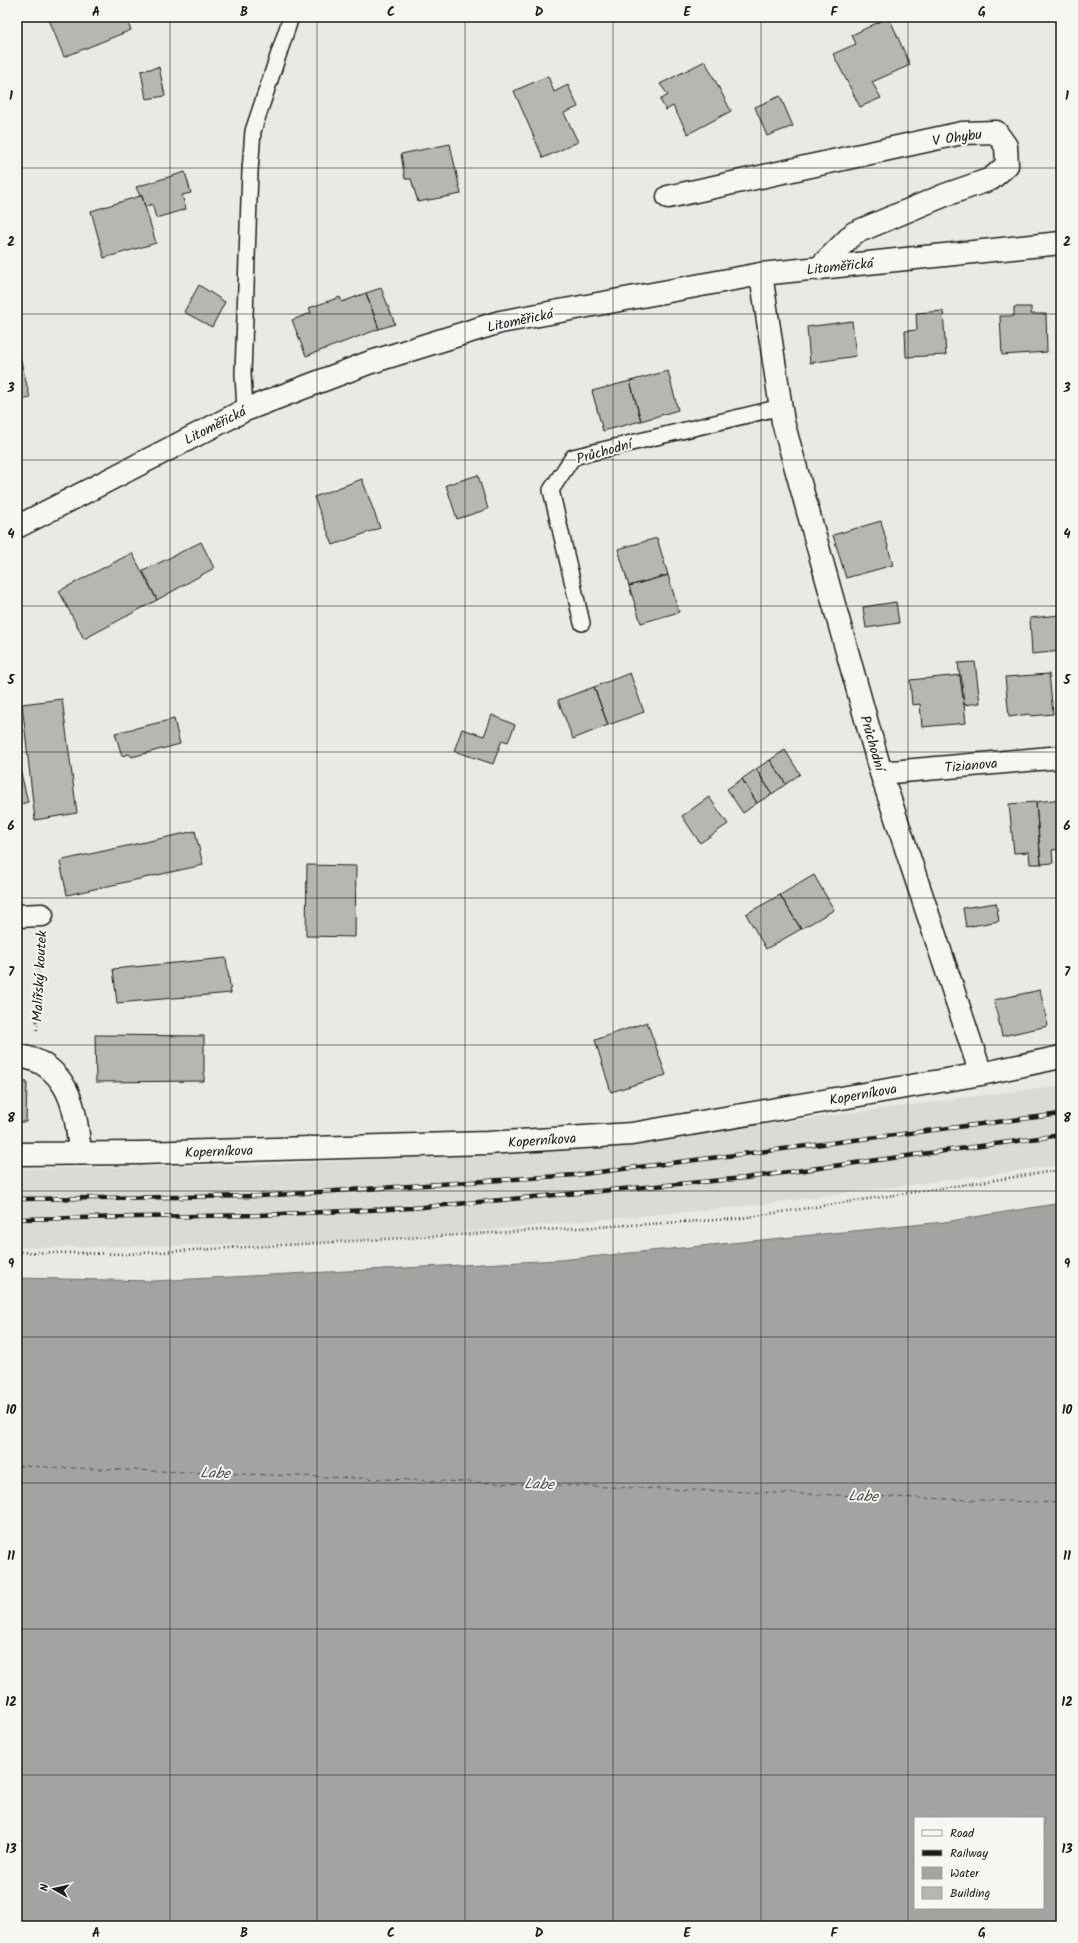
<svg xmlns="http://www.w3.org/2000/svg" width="1078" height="1943" viewBox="0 0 1078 1943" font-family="Kalam,sans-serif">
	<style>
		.built { fill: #dadad6 }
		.water { fill: #a3a3a1; stroke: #6d6d6c; fill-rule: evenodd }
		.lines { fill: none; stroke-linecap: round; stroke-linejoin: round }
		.ferry { stroke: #525251; stroke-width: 1; stroke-dasharray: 5 4; stroke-linecap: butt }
		.building { fill: #b6b6b3; stroke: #1c1c1c }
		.lane-casing { stroke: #1c1c1c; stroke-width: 18 }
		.street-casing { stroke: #1c1c1c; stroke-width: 25 }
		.secondary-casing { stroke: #1c1c1c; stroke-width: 25 }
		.path { stroke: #1c1c1c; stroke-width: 2.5; stroke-dasharray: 1 3; stroke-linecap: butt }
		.lane { stroke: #f6f6f2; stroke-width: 15 }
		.street { stroke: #f6f6f2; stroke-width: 22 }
		.secondary { stroke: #f6f6f2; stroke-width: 22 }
		.rail-casing { stroke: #1c1c1c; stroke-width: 4.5 }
		.rail { stroke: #f6f6f2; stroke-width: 3; stroke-dasharray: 9; stroke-linecap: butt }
		.grid { fill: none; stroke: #1c1c1c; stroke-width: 1; stroke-opacity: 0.55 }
		.labels { text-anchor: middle; stroke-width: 4; stroke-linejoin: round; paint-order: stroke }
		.street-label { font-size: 14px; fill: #1c1c1c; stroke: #f6f6f2 }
		.water-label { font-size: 15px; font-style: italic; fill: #525251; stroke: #f6f6f2 }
		.neatline { fill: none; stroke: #1c1c1c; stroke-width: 1.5 }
		.grid-label { font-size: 13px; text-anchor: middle; font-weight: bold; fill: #1c1c1c }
	</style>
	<rect width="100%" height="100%" fill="#e9e9e5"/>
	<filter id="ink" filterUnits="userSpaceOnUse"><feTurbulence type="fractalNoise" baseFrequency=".025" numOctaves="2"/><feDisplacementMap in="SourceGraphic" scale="8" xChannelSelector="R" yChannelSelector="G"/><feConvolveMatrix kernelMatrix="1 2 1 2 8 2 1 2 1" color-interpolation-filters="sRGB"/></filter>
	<g filter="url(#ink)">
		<path class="built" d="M1061 1085V1165L748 1206 413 1237 260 1244 17 1248V1169L257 1165 409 1158 739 1128Z"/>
		<path class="water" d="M1061 1203V1926H17V1278L154 1281 559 1260 944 1222ZM915 1818H1043V1908H915Z"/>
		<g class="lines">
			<path class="ferry" d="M17 1466 1061 1503"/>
		</g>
		<path class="building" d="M48 17H125L131 30 64 57Z
			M889 17 910 65 872 82 881 98 860 107 833 54 856 44 852 35Z
			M705 61 731 111 688 134 673 106 666 110 660 100 668 95 660 84Z
			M159 67 165 96 146 99 141 71Z
			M548 76 554 92 568 85 578 107 564 113 578 142 543 158 514 91Z
			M780 96 793 126 767 136 755 107Z
			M450 144 461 194 418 202 411 179H405L401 154Z
			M185 172 191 193 182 195 186 209 156 218 152 204 145 207 142 196H140L136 187Z
			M140 196H142L156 243 104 258 91 211Z
			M199 285 225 302 212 327 184 312Z
			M381 288 395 324 379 329 366 293Z
			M366 293 379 329 306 356 292 320 311 313 309 308 340 297 342 302Z
			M1014 307H1031V314H1046L1047 352 1002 355 1000 316H1014Z
			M943 311 946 355 906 357 905 331 917 330 916 313Z
			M852 321 856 356 810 363 807 327Z
			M17 353H19L30 398 17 401Z
			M668 371 678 410 641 421 630 381Z
			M630 381 641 421 603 431 592 391Z
			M478 475 488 509 457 519 446 485Z
			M362 479 380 528 333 545 314 497Z
			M881 521 893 565 846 578 833 535Z
			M657 538 668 575 629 586 618 549Z
			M201 542 214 568 157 600 143 571Z
			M132 553 157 600 84 639 59 591Z
			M668 575 679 612 641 623 629 586Z
			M896 602 899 623 866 628 863 607Z
			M1060 615 1061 651 1032 654 1030 618Z
			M975 662 980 703 964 705 958 663Z
			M630 673 644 712 608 725 594 687Z
			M1049 674 1053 714 1031 716 1029 714 1009 717 1005 677Z
			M961 675 966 723 922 727 920 704 912 705 910 680Z
			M594 687 608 725 573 739 558 700Z
			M62 699 77 813 35 820 22 704Z
			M492 715 515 725 508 742 502 740 493 764 454 751 462 729 484 736Z
			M174 719 180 744 132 757 129 754 122 756 115 733Z
			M785 750 800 774 786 784 770 760Z
			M770 760 786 784 772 794 756 769Z
			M17 769H20L28 802 17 805Z
			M756 769 772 794 757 803 742 779Z
			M742 779 757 803 743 813 727 789Z
			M709 797 728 824 700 843 682 816Z
			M1061 799V849L1052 850 1053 863 1041 864 1036 802Z
			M1036 802 1041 864H1030L1029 852 1014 853 1009 804Z
			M195 831 203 865 67 895 60 862 63 860Z
			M307 865 356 866 355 937 306 936Z
			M814 875 834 910 801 929 780 895Z
			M780 895 801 929 766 949 746 914Z
			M996 903 999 921 966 927 963 908Z
			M226 958 231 993 117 1003 113 969Z
			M1040 990 1048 1026 1002 1036 994 1000Z
			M647 1022 666 1075 611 1092 595 1040Z
			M95 1035 204 1036V1081L96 1082Z
			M17 1081 27 1082 26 1122H17Z"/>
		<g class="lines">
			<defs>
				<path id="lane" d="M245 410 243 374 250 171 253 131 291 17
					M582 623 551 490 573 457 781 407"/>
				<path id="street" d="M668 197 962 133 996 132 1006 146 1007 165 991 179 945 195 854 233 818 269
					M761 274 783 422 881 773 981 1074
					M881 773 1061 757
					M17 916 42 915
					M17 1055C25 1057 34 1059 41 1063 73 1081 77 1120 80 1153
					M17 1154 140 1153 488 1143 632 1134 981 1074 1061 1057"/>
				<path id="secondary" d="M17 527 245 410 368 363 500 322 761 274 1061 243"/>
			</defs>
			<use href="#lane" class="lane-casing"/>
			<use href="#street" class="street-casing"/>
			<use href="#secondary" class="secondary-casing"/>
			<path class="path" d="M37 1030 36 1018 40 945
				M17 1252 125 1254 735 1219 1061 1170"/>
			<use href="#lane" class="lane"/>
			<use href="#street" class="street"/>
			<use href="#secondary" class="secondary"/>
			<defs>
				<path id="rail" d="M17 1199 260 1196 575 1175 1061 1114
					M17 1219 259 1215 412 1208 745 1178 1061 1135"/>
			</defs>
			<use href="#rail" class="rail-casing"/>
			<use href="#rail" class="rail"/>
		</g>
	</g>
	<path class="grid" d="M170 17V1926M317 17V1926M465 17V1926M613 17V1926M761 17V1926M908 17V1926M17 168H1061M17 314H1061M17 460H1061M17 606H1061M17 752H1061M17 898H1061M17 1045H1061M17 1191H1061M17 1337H1061M17 1483H1061M17 1629H1061M17 1775H1061"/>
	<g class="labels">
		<g class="street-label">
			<text transform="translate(957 137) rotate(-8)" y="5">V Ohybu</text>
			<text transform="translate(840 266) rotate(-6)" y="5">Litoměřická</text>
			<text transform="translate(520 320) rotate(-12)" y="5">Litoměřická</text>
			<text transform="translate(215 425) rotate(-27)" y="5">Litoměřická</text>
			<text transform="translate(604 451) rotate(-16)" y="5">Průchodní</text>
			<text transform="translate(873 743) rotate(74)" y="5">Průchodní</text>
			<text transform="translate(971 765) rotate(-5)" y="5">Tizianova</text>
			<text transform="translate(39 976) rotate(-87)" y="5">Malířský koutek</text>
			<text transform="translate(863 1094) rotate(-10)" y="5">Koperníkova</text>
			<text transform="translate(542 1140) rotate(-4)" y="5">Koperníkova</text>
			<text transform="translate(219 1151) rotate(-2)" y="5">Koperníkova</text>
		</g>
		<g class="water-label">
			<text transform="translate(215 1473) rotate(2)" y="5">Labe</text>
			<text transform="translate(539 1484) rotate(2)" y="5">Labe</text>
			<text transform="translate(863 1496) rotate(2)" y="5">Labe</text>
		</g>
	</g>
	<rect width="1078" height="1943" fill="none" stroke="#f6f6f2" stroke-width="44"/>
	<rect x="914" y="1817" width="130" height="92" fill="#f6f6f2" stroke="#9f9f9c"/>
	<rect x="922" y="1830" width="20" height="6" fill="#f6f6f2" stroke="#9f9f9c"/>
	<text x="950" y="1837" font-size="12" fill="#1c1c1c">Road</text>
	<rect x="922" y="1850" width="20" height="6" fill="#1c1c1c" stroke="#9f9f9c"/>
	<text x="950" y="1857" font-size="12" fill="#1c1c1c">Railway</text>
	<rect x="922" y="1867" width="20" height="12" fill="#a3a3a1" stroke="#9f9f9c"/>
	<text x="950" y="1877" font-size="12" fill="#1c1c1c">Water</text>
	<rect x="922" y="1887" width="20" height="12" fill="#b6b6b3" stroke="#9f9f9c"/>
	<text x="950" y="1897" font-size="12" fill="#1c1c1c">Building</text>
	<g transform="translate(54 1889) rotate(278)" stroke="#f6f6f2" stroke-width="3" paint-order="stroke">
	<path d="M0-3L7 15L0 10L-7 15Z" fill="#1c1c1c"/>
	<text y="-6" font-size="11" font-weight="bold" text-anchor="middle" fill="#1c1c1c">N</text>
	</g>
	<rect x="22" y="22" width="1034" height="1899" class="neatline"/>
	<g class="grid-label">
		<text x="96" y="16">A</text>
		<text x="244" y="16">B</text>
		<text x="391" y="16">C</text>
		<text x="539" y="16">D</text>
		<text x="687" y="16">E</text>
		<text x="834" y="16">F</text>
		<text x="982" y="16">G</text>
		<text x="11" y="100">1</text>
		<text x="1067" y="100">1</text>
		<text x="11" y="246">2</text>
		<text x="1067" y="246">2</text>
		<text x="11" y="392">3</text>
		<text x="1067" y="392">3</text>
		<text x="11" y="538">4</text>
		<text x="1067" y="538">4</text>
		<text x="11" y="684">5</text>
		<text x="1067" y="684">5</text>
		<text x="11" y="830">6</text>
		<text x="1067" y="830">6</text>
		<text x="11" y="976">7</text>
		<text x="1067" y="976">7</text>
		<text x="11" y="1122">8</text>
		<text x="1067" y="1122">8</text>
		<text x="11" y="1268">9</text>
		<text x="1067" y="1268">9</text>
		<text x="11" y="1414">10</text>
		<text x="1067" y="1414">10</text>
		<text x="11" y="1560">11</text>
		<text x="1067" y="1560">11</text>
		<text x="11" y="1706">12</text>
		<text x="1067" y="1706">12</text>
		<text x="11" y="1853">13</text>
		<text x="1067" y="1853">13</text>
		<text x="96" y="1937">A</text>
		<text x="244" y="1937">B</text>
		<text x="391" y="1937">C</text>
		<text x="539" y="1937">D</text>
		<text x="687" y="1937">E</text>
		<text x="834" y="1937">F</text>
		<text x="982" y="1937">G</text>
	</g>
</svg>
